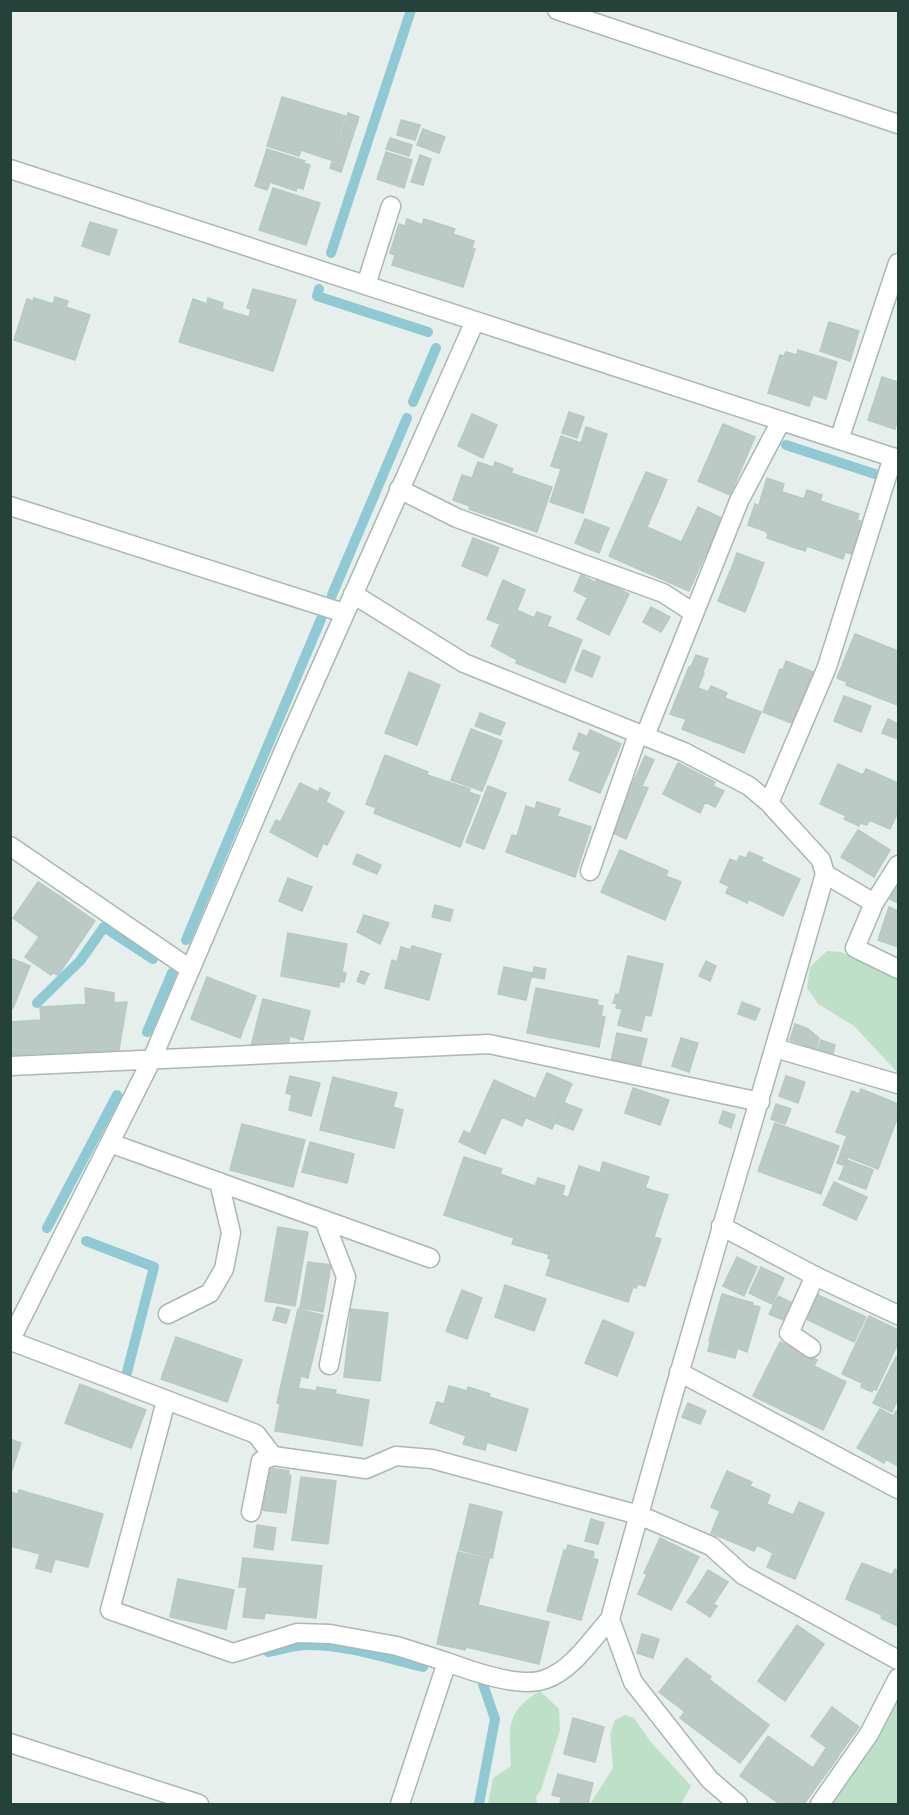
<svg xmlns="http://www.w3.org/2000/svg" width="909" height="1815" viewBox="0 0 909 1815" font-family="'Nunito Sans',sans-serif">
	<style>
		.green { fill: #bfe0c8 }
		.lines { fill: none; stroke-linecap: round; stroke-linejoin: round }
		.stream { stroke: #8ec9d4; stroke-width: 10 }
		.building { fill: #bbcac4; stroke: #b8c9c2; stroke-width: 1.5 }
		.service-casing { stroke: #a8b8b2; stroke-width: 21 }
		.minor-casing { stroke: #a8b8b2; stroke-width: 21 }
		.service { stroke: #fff; stroke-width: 18 }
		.minor { stroke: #fff; stroke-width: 18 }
	</style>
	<rect width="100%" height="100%" fill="#e6efeb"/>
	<path class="green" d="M827 951 841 952 898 978V1073L854 1026 818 1004 807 988 810 967Z
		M540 1691 559 1709 560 1730 541 1790 536 1797 537 1804H488L493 1778 511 1766C509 1728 505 1712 540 1691Z
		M898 1697V1804H830L877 1738Z
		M625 1715 634 1718 650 1741 691 1786 681 1804H590L613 1768 610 1734 615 1720Z"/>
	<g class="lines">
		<path class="stream" d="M331 253 411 10
			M319 289 317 296 428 332
			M413 402 436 348
			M786 445 875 474
			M332 595 407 418
			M186 940 321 619
			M37 1003 80 961 104 927 153 959
			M147 1032 172 973
			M47 1228 117 1095
			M86 1241 154 1267 126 1376
			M268 1652C279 1650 292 1646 304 1645 344 1644 385 1658 423 1667
			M479 1804 495 1719 483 1684"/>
	</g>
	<path class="building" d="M282 97 345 116 331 160 301 150 299 156 267 146Z
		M348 113 359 117 341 172 330 168Z
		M401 120 420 125 415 140 397 135Z
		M423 129 445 137 439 153 417 145Z
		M390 138 412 145 409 156 386 149Z
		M267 149 305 161 304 163 310 165 303 189 297 187 296 191 270 182 267 190 255 186Z
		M386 152 412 160 404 188 377 179Z
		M420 155 431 159 423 185 411 182Z
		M273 188 320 203 306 245 259 230Z
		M407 219 422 225 424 219 455 229 453 234 474 241 472 248 475 249 463 287 392 265 395 255 390 253 399 224 405 226Z
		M90 222 117 230 109 255 82 246Z
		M253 289 296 300 273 371 179 342 193 299 207 304 208 298 223 303 222 309 249 317 251 309 247 308Z
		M55 297 68 301 66 307 90 315 75 360 14 340 27 299 33 301 34 298 53 304Z
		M829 322 859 331 850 361 820 351Z
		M798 350 837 362 826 399 813 395 809 406 768 393 780 355 784 356 786 352 797 355Z
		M882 377 898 382V419L895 429 868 420Z
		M569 412 584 417 577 438 562 433Z
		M472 414 497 425 483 458 458 446Z
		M723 424 755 437 730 495 698 481Z
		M586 427 607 434 583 513 550 502 561 469 551 466 561 436 581 443Z
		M478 462 493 467 495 462 513 469 511 473 552 487 537 532 469 509 470 506 453 500 462 475 472 478Z
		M646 472 667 480 647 527 706 553 689 591 609 556Z
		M767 478 784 484 779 500 762 494Z
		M807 490 822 495 820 501 859 514 857 520 863 522 852 554 845 552 843 559 807 546 805 551 767 538 768 534 765 531 748 525 755 504 759 506 762 494 780 500 783 492 804 499Z
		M698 507 724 519 709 553 682 541Z
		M585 519 609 528 599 553 575 543Z
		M473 538 499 548 487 576 462 566Z
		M737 553 764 563 757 581 731 570Z
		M730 571 757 582 745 612 718 601Z
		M581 575 595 582 588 598 574 591Z
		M597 578 629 594 609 635 577 619Z
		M503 580 525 590 517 610 534 618 537 612 551 617 547 626 582 640 565 683 516 663 517 660 491 646 500 624 487 619Z
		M651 607 670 617 661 632 643 622Z
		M855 634 898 651 897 705 846 685 847 682 837 678Z
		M583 650 600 657 592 677 575 670Z
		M696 655 708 659 703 672 691 667Z
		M786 661 813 672 794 724 763 712 780 669 783 670Z
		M689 667 704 673 685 719 670 714Z
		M409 672 440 685 417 745 385 733Z
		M711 686 727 693 725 698 761 712 744 753 682 729 699 688 708 692Z
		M844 696 871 706 861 732 834 721Z
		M480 713 505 723 500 735 475 726Z
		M888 719 898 724V739L882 733Z
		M471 729 502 741 482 791 451 780Z
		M590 730 621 744 600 793 569 780 581 752 573 749 579 733 587 737Z
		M385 755 428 772 427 775 470 789 469 792 480 796 460 847 374 813 376 808 366 804Z
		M645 756 654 760 642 786 648 788 626 839 611 832Z
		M678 763 715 782 713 786 724 791 715 807 705 802 700 813 663 794Z
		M838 764 863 775 866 769 898 783V812L890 829 869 820 867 825 860 823 859 826 844 819 846 816 820 804Z
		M300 783 318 792 320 788 330 793 326 802 344 812 327 845 281 821Z
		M488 786 506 793 484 849 466 842Z
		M537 802 560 809 557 816 591 827 575 877 506 852 512 835 517 836 526 806 535 809Z
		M276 820 323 844 317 857 270 832Z
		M858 830 890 850 874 877 841 857Z
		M620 850 668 871 666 876 681 882 665 920 601 892Z
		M749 852 763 858 761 861 800 879 783 916 748 899 747 903 726 893 729 886 720 882 730 859 737 862 740 856 746 858Z
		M357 854 381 865 377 874 353 864Z
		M288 878 312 887 302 911 279 901Z
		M38 882 64 899 38 936 13 918Z
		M898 885V903L890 899Z
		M65 900 95 921 58 975 52 972 51 975 25 957Z
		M435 905 453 910 450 921 432 917Z
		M889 907 898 911V947L878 940Z
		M364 915 389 923 380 944 357 932Z
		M288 933 347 944 342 972 346 973 344 982 340 981 339 987 281 976Z
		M412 946 441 954 429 1000 385 988 392 960 397 962 401 947 411 950Z
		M628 956 663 964 651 1016 645 1015 641 1031 618 1025 622 1009 616 1008 617 1004 613 1003 616 994 619 995Z
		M10 958 30 966 13 1008 10 1007Z
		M706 961 716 966 710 981 699 976Z
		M504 967 532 973 526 1000 498 994Z
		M534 967 546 969 544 979 532 977Z
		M361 971 369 974 364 984 357 981Z
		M207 977 256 996 240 1038 191 1019Z
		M85 988 114 993V1002L86 1004Z
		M536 988 598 1000 597 1005 603 1006 601 1016 605 1017 599 1047 527 1033Z
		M263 999 310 1011 303 1040 290 1036 288 1044 251 1046Z
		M127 1002 119 1050 10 1055V1022L41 1020 40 1007Z
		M742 1002 760 1009 755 1020 738 1014Z
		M795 1024 808 1029 819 1038 816 1049 790 1040Z
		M617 1033 647 1039 640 1068 611 1062Z
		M681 1038 698 1043 689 1072 672 1066Z
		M821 1040 835 1045 833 1054 818 1049Z
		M547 1073 572 1084 552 1129 527 1118Z
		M290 1076 320 1083 311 1116 289 1110 292 1095 286 1093Z
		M786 1076 805 1082 798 1103 779 1096Z
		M333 1077 397 1093 393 1107 403 1110 394 1148 320 1130Z
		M494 1080 534 1098 522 1126 502 1117 485 1154 459 1142 464 1131 470 1134Z
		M633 1088 669 1100 660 1125 625 1113Z
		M861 1089 898 1104V1116L878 1169 840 1154 847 1136 836 1132 852 1091 859 1094Z
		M565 1103 582 1110 573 1130 556 1123Z
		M776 1104 791 1109 785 1124 771 1119Z
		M723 1111 735 1115 731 1128 719 1123Z
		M775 1123 839 1146 821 1194 758 1171Z
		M242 1124 305 1140 293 1187 230 1170Z
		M310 1142 354 1154 347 1183 302 1172Z
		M840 1155 847 1158 843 1165 837 1163Z
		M464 1157 502 1169 500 1174 535 1186 538 1178 565 1186 562 1195 567 1197 548 1254 512 1244 514 1238 444 1215Z
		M847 1160 873 1170 866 1189 839 1179Z
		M603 1162 649 1177 645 1188 668 1195 654 1237 661 1239 645 1286 638 1284 636 1288 633 1287 628 1302 546 1275 551 1260 548 1258 579 1166 600 1173Z
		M834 1182 867 1197 856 1220 823 1205Z
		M278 1227 308 1232 295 1306 265 1301Z
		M737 1257 757 1267 744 1296 723 1286Z
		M308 1262 331 1265 323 1312 300 1308Z
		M761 1267 784 1278 772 1304 749 1293Z
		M505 1285 546 1299 534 1331 495 1317Z
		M462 1290 482 1298 467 1339 446 1331Z
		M722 1294 753 1303 739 1349 709 1341Z
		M816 1294 866 1317 854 1342 804 1318Z
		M778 1296 795 1304 786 1321 769 1314Z
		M752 1305 760 1307 747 1352 740 1349Z
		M277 1307 290 1310 286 1323 273 1320Z
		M298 1309 323 1315 308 1378 301 1376 298 1388 316 1391 317 1387 336 1390 335 1394 369 1400 362 1446 275 1431 280 1404 277 1403Z
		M351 1309 388 1313 380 1381 344 1377Z
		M869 1316 898 1330V1343L876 1390 873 1389 872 1392 861 1387 862 1383 842 1374Z
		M603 1320 634 1333 617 1376 585 1363Z
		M176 1337 242 1360 227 1402 161 1379Z
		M710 1342 737 1350 735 1358 708 1351Z
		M780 1342 817 1360 814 1366 846 1382 823 1430 753 1396Z
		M896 1357 898 1358V1398L892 1412 873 1403Z
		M80 1384 146 1410 131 1448 65 1423Z
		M449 1386 467 1391 468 1387 490 1394 489 1397 528 1409 516 1451 487 1442 485 1450 463 1444 466 1436 430 1423 437 1402 444 1404Z
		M688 1403 706 1411 700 1424 682 1417Z
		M880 1409 893 1416 896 1411 898 1412V1466L886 1459 884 1463 857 1448Z
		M10 1439 21 1443 10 1476Z
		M271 1468 289 1471V1475L291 1476 286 1513 261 1510 266 1472 270 1473Z
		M727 1471 752 1482 750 1486 770 1495 767 1504 793 1515 799 1502 824 1513 795 1579 767 1567 773 1553 757 1545 754 1551 711 1533 720 1511 711 1507Z
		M301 1477 336 1481 328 1544 292 1540Z
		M19 1490 103 1514 88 1567 55 1559 51 1572 36 1568 40 1554 10 1546V1519Z
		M10 1492 17 1494 10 1516Z
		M470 1504 502 1512 492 1558 459 1550Z
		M591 1519 604 1523 598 1544 585 1541Z
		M257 1525 276 1528 273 1550 254 1547Z
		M660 1538 699 1557 671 1610 638 1594 647 1574 644 1573Z
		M568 1545 594 1552 593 1558 598 1560 581 1620 547 1611 564 1550 566 1551Z
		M458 1552 489 1559 478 1605 549 1622 539 1664 466 1647 465 1650 437 1644Z
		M243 1558 322 1566 316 1618 265 1613 264 1619 243 1617 247 1587H239Z
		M862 1563 892 1575 895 1569 898 1571V1610L850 1588Z
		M708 1570 728 1582 714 1603 695 1591Z
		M178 1579 234 1590 226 1629 170 1617Z
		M850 1589 898 1611V1626L881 1618 882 1615 846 1599Z
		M694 1592 717 1606 710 1617 687 1602Z
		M797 1625 824 1644 785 1701 758 1681Z
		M642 1634 659 1639 653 1658 637 1653Z
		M686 1658 711 1677 684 1711 659 1692Z
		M710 1680 769 1725 740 1763 680 1718Z
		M832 1707 859 1727 838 1756 811 1736Z
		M573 1718 604 1727 595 1762 564 1754Z
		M768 1736 813 1768 826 1748 838 1757 804 1804H780L740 1776Z
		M558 1774 593 1783 588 1804 577 1802V1804H560L561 1797 552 1795Z"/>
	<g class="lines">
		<defs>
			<path id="service" d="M366 285 391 206
				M590 871 638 734
				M324 1220 346 1277 329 1365
				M168 1314 210 1293 224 1269 231 1233 219 1182
				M811 1348 789 1333 815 1276
				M251 1512 261 1461 273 1456"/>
			<path id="minor" d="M557 10 898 124
				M10 169 898 459
				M839 440 898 263
				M399 489 457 518 663 593 694 613
				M10 506 344 613
				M353 594 464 663 684 752 749 786 769 803 821 860 825 874C754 1122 678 1369 610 1619L633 1682 710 1780 738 1804
				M645 736 739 501 781 421
				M769 803 827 667 893 457
				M10 846 190 969
				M825 874 874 903 855 948 898 969
				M874 903 898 865
				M775 1048 898 1084
				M10 1066 489 1044 760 1102
				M110 1143 430 1258
				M721 1226 815 1276 898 1315
				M10 1341 152 1059 285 748 475 321
				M11 1341 256 1434 273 1456 366 1469 396 1456 432 1459 639 1515 711 1546 743 1575 898 1660
				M679 1372 898 1489
				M166 1401 110 1610 233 1653 297 1633 330 1634 397 1646 447 1662
				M10 1743 199 1804
				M400 1804 447 1662C471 1671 521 1689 546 1679 572 1670 592 1639 610 1619
				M820 1804 869 1734 898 1678"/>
		</defs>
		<use href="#service" class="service-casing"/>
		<use href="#minor" class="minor-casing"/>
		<use href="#service" class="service"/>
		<use href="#minor" class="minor"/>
	</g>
	<rect width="909" height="1815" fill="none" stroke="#24423a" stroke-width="24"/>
</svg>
